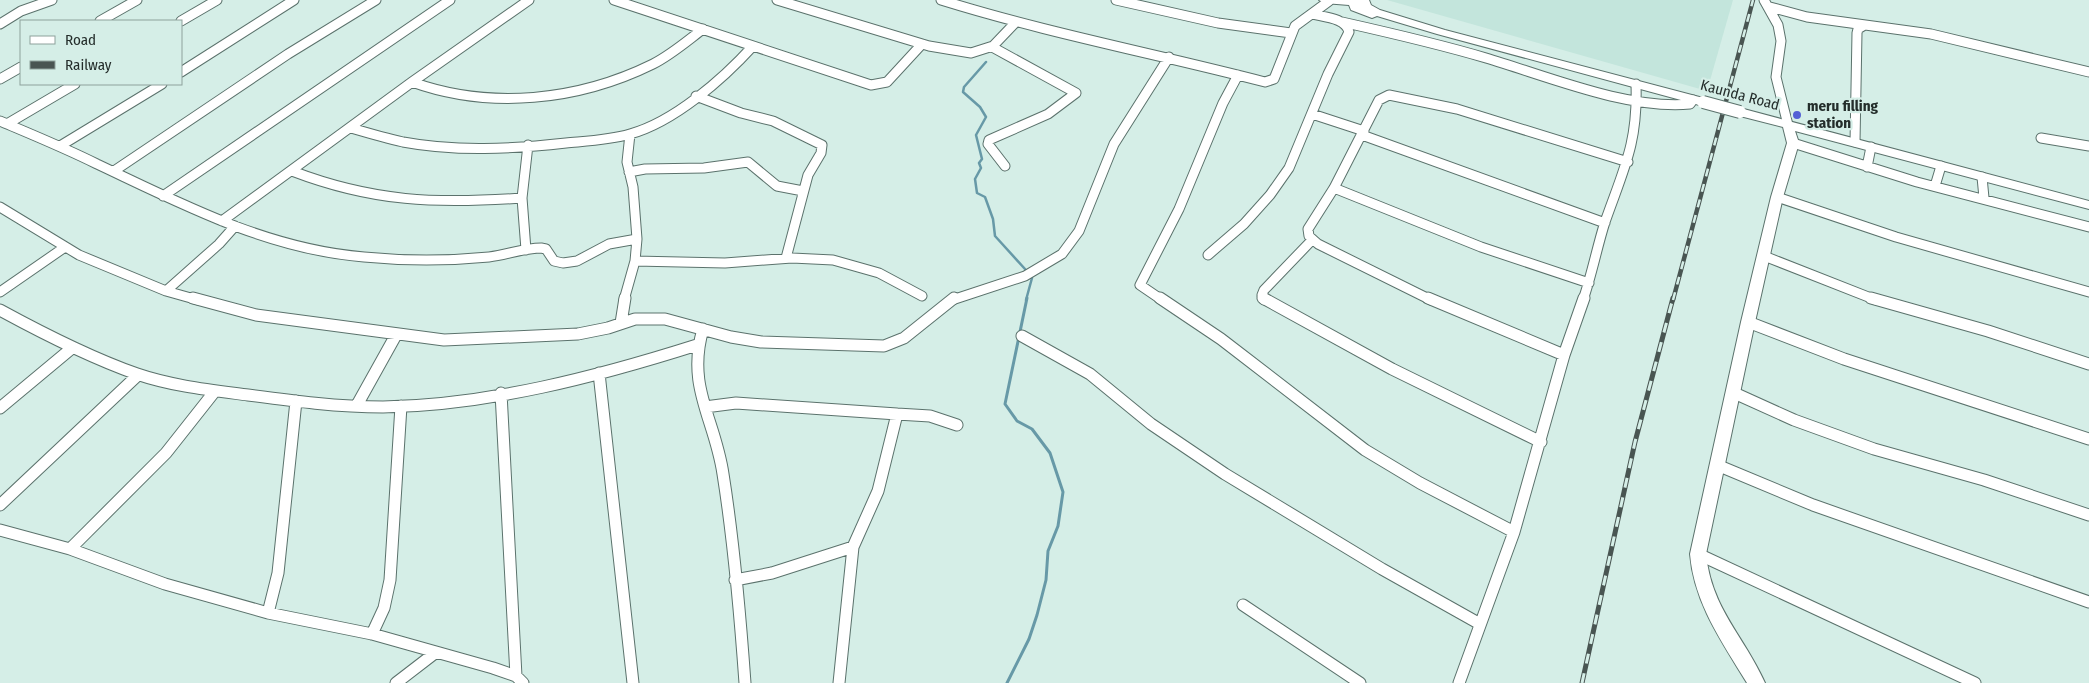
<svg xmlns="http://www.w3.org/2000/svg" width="2089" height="683" viewBox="0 0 2089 683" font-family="'Fira Sans Condensed',sans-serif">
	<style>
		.built { fill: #c3e5dc }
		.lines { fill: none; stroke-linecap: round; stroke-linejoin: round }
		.stream-far1 { stroke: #6799a7; stroke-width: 2.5 }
		.stream { stroke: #6799a7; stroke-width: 3 }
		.street-far1-casing { stroke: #5b726c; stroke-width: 11 }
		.street-casing { stroke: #5b726c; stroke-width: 13 }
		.secondary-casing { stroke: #5b726c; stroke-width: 2 }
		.street-far1 { stroke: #fff; stroke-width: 9 }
		.street { stroke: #fff; stroke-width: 11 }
		.secondary { fill: #fff; fill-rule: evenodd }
		.rail-far1-casing { stroke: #495552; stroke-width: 4.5 }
		.rail-casing { stroke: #495552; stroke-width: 5 }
		.rail-far1 { stroke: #d5eee7; stroke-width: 2.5; stroke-dasharray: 8; stroke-linecap: butt }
		.rail { stroke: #d5eee7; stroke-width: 3; stroke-dasharray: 10; stroke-linecap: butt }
		.secondary-bridge-casing { stroke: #5b726c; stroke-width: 14; stroke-linecap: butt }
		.secondary-bridge { stroke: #fff; stroke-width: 12 }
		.poi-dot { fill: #5360d6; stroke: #d5eee7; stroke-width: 2 }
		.labels { text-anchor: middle; stroke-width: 4.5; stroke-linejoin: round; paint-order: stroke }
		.street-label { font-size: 15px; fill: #242d2b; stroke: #d5eee7 }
		.poi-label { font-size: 15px; font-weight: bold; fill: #242d2b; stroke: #d5eee7; text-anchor: start }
	</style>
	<rect width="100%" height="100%" fill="#d5eee7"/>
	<path class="built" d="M1387 0H1733L1707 91Z"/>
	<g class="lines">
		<path class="stream-far1" d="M986 62 964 87 963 92 980 107 986 117 976 135 982 159 979 163 981 168 975 179 977 193 985 197 993 219 995 236 1025 269
			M1026 300 1032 278"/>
		<path class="stream" d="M1007 683 1029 639 1037 615 1046 580 1048 551 1058 526 1063 492 1050 453 1032 429 1017 421 1005 404 1027 298"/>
		<defs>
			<path id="street-far1" d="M614 0 871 85 887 82 922 44
				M777 0 929 46 971 53 993 46
				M941 0C1047 33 1157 54 1265 82L1274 79 1295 26 1329 1
				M1116 0 1218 23 1291 33
				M1764 0 1778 25 1781 41 1776 77 1788 125
				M1770 7 1807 17 1931 34 2089 72
				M100 21 137 0
				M181 21 217 0
				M1342 22C1391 33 1439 44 1486 58 1547 76 1628 110 1690 104L1693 100
				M0 24 21 11 52 0
				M181 72 294 0
				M0 79 21 67
				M412 82C490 110 578 101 653 64 671 55 687 41 703 29
				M696 96 741 113 773 121 822 145 821 153 808 175 786 258
				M1312 114 1364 131
				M0 121C33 135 65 148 97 164 184 205 267 249 364 257 405 261 448 261 489 257 507 255 523 248 541 248L546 249 554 261 563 263 577 261 609 244 637 239
				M7 124 75 84
				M351 128C368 133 385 138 403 142 456 152 512 149 566 143 587 141 610 140 630 134 674 122 723 79 753 46
				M1362 135 1605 223
				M2041 138 2089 146
				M1855 142 1857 33 1858 29 1863 26
				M1793 143 1917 182 2089 227
				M60 146 162 84
				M1005 166 988 144 989 140 1048 114 1076 93 994 48 993 46 1015 23
				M1867 167 1871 147
				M114 171 288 54 376 0
				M292 171C373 202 436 204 522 198
				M629 172 645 169 704 168 748 162 777 186 803 191
				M1982 177 1984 198
				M1935 186 1941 166
				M1334 188 1481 247 1589 283
				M163 196 450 0
				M1777 197 1896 237 2089 292
				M0 207 79 255 166 291 198 300
				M222 221 412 82 529 0
				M526 250 522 198 528 145
				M1208 255 1244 224 1270 195 1289 168 1328 74 1349 32C1346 18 1324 17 1312 14
				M1764 256 1876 300
				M635 261 725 263 792 258 833 260 879 273 922 296
				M166 291 219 244 235 226
				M0 292 65 247
				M624 300 635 261 637 239 633 187 627 162 630 134
				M952 300 1025 276 1062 254 1079 231 1114 144 1169 57
				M1162 300 1140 285 1179 209 1223 103 1238 75
				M1264 300 1262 295 1264 290 1312 240
				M1431 300 1318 244 1309 236 1308 229 1334 188 1379 100 1389 95 1457 109 1628 162
				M1583 300C1592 274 1597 247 1605 222 1624 168 1638 143 1636 84"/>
			<path id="street" d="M193 298 256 315 444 340 578 334 608 328 635 319H665L731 337 761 342 884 346 904 338 954 298
				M1160 298 1221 339 1365 450 1420 483 1514 532
				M1263 298 1392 369 1541 442
				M1428 298 1564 355
				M1871 298 1988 331 2089 364
				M0 310C44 334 89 357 137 374 172 386 210 390 248 395 293 401 338 407 383 407 489 405 596 377 697 345
				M1748 322 1844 359 2089 439
				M621 323 625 298
				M703 329C686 387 715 419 723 474 734 543 740 613 745 683
				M1022 336 1090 374 1151 424 1225 474 1382 569 1480 624
				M599 373 633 683
				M1732 392 1794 420 1874 449 1984 480 2089 515
				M501 393 516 676
				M357 405 396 335
				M705 407 736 403 897 414 878 491 853 547 839 683
				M0 408 72 348
				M897 414 930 416 957 425
				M1717 465 1813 505 2089 602
				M0 505 138 375
				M0 530 70 549 165 584 268 613 372 634 493 668 516 676 523 683
				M70 549 166 453 215 391
				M1698 554 1975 683
				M735 580 772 573 853 547
				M1243 605 1360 683
				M268 613 278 573 296 401
				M372 634 384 608 390 580 401 406
				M396 683 435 653
				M1459 683 1514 532 1564 355 1584 298"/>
			<path id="secondary" d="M1319 0H1369L1371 5 1380 10 1445 30 1707 99 1709 102 1703 106 1437 34 1377 16 1372 18 1351 10 1349 5 1324 3Z
				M1740 108 2089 201V209L1795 131 1799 143 1783 197 1755 322 1706 554C1711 608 1744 636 1765 683H1747C1722 642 1694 603 1690 554L1741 322 1771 197 1787 143 1783 127 1736 115V109Z"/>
		</defs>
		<use href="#street-far1" class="street-far1-casing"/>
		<use href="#street" class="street-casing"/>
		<use href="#secondary" class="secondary-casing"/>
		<use href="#street-far1" class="street-far1"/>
		<use href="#street" class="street"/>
		<use href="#secondary" class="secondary"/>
		<defs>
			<path id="rail-far1" d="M1673 300 1753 0"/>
			<path id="rail" d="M1582 683 1635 442 1673 298"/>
		</defs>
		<use href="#rail-far1" class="rail-far1-casing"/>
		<use href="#rail" class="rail-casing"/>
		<use href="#rail-far1" class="rail-far1"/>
		<use href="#rail" class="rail"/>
		<defs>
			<path id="secondary-bridge" d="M1703 102 1740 112"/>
		</defs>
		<use href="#secondary-bridge" class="secondary-bridge-casing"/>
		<use href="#secondary-bridge" class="secondary-bridge"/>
	</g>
	<circle class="poi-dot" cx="1797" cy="115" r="5"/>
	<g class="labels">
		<g class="street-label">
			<text transform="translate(1740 95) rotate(15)" y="5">Kaunda Road</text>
		</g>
		<g class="poi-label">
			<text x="1807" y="111">meru filling<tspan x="1807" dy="17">station</tspan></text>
		</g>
	</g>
	<rect x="20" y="20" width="162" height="65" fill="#d5eee7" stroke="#8ea19c"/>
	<rect x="30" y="36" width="25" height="8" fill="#ffffff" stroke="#8ea19c"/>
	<text x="65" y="45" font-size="15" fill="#242d2b">Road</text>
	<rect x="30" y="61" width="25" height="8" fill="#495552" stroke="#8ea19c"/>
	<text x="65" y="70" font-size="15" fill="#242d2b">Railway</text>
</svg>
